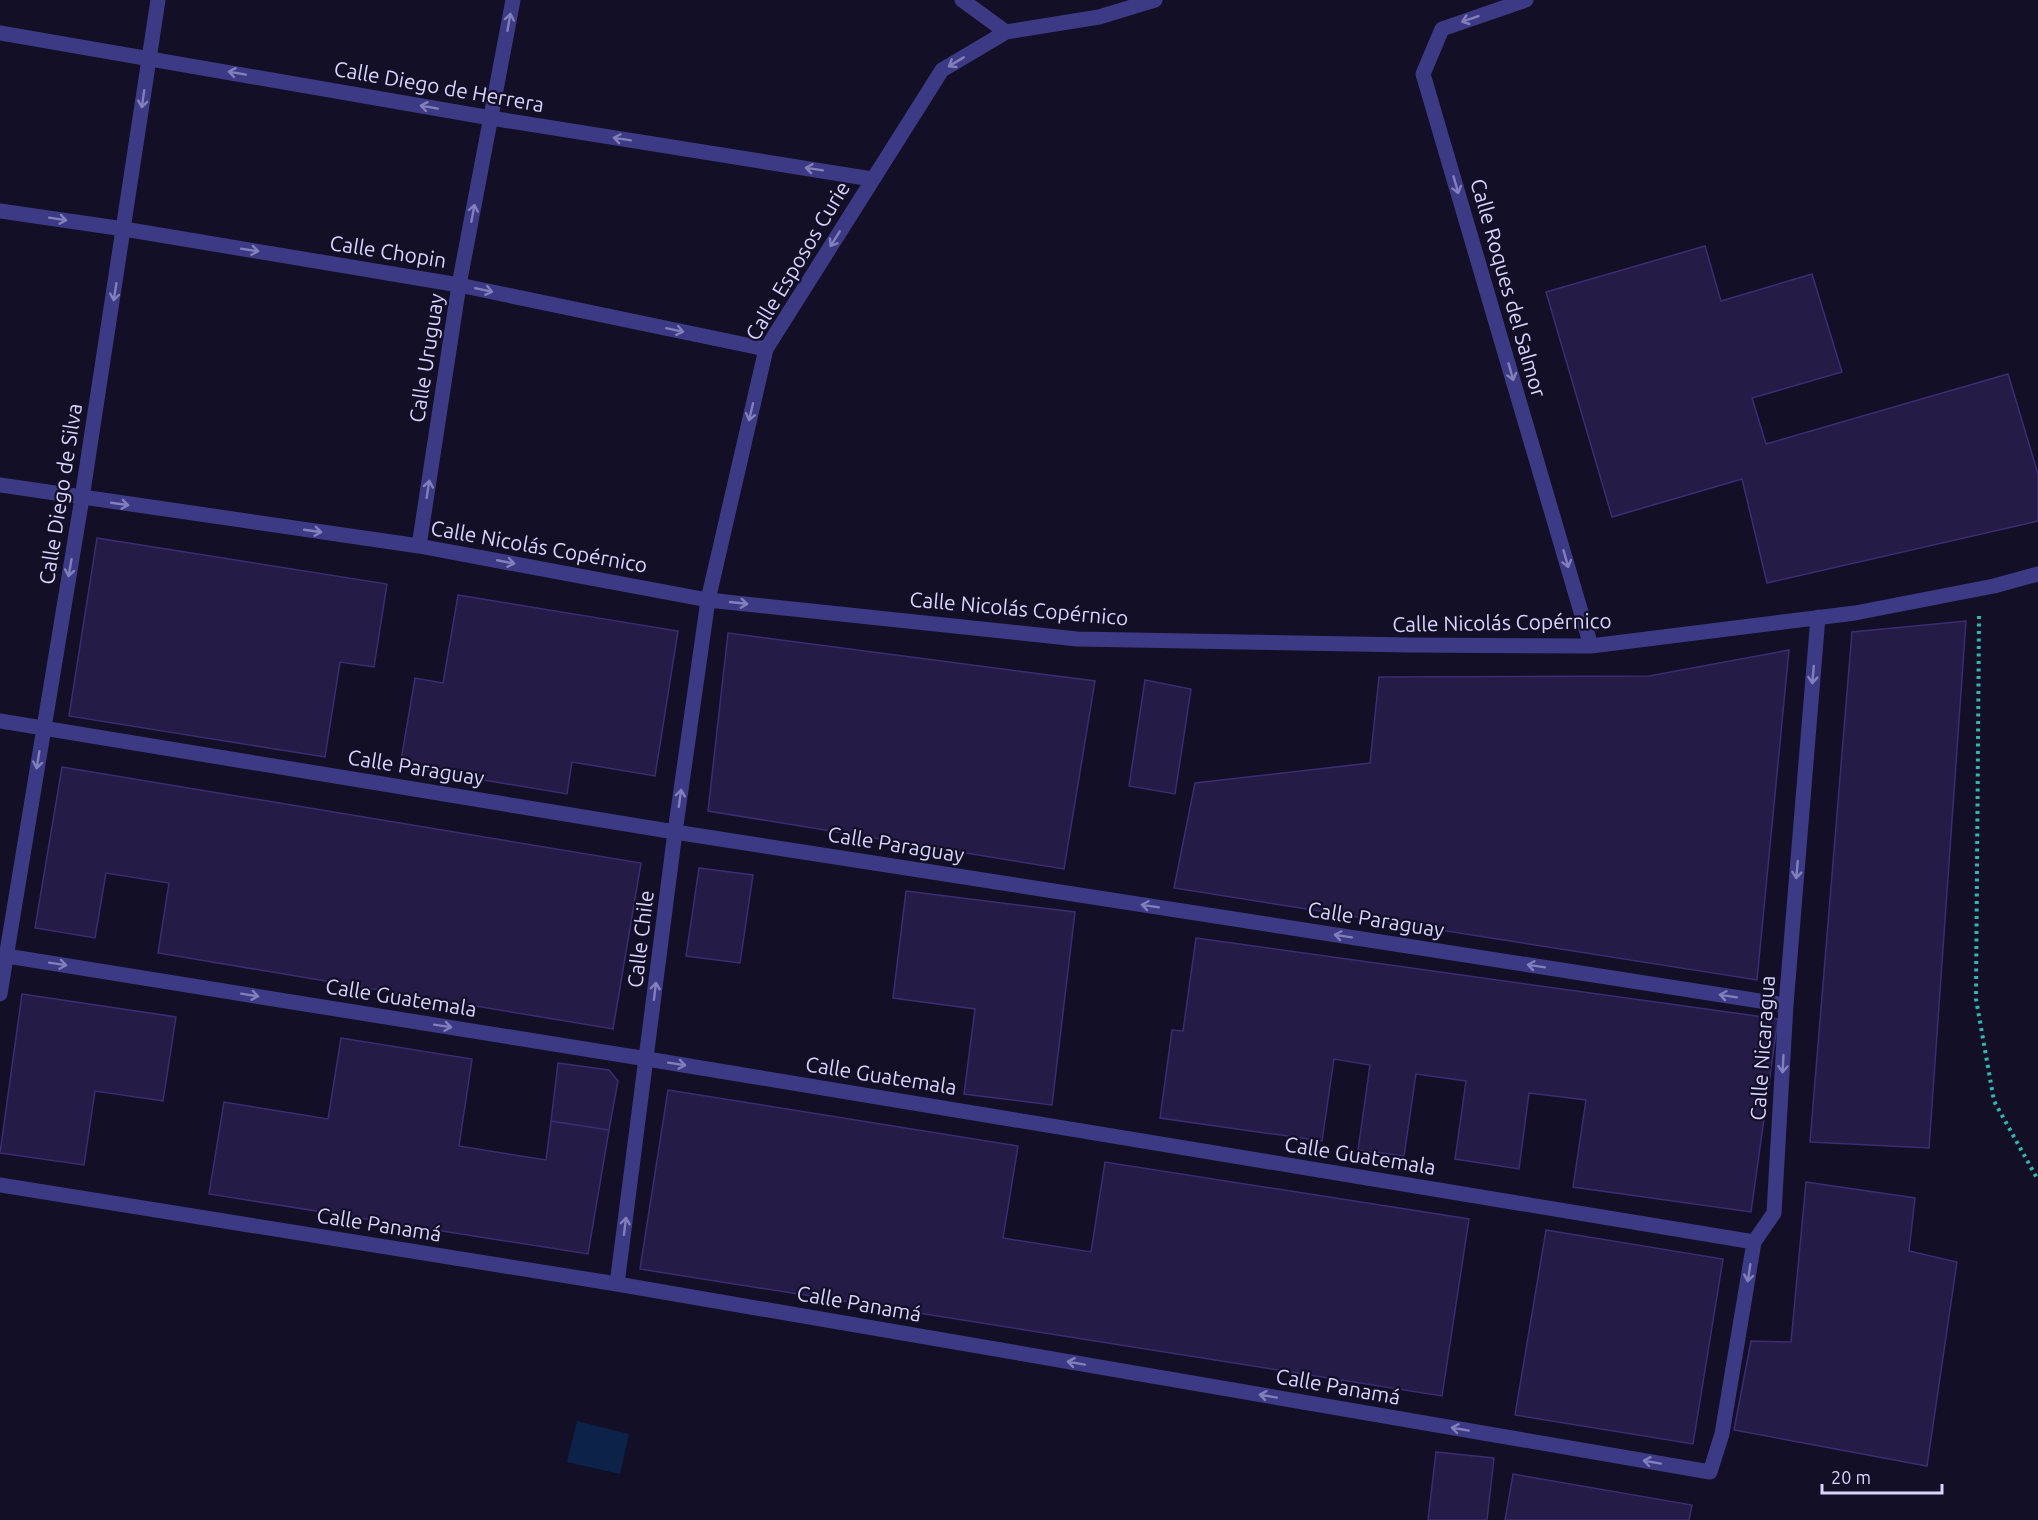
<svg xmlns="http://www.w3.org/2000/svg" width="2038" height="1520" viewBox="0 0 2038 1520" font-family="Ubuntu,sans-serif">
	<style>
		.water { fill: #0c2248 }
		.building { fill: #241b47; stroke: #3b2d73; stroke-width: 1.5 }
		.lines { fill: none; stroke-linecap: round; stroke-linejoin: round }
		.path { stroke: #2fb8b0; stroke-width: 4; stroke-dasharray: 3 4.5; stroke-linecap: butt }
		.street { stroke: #3d3a85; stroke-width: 15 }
		.oneway { stroke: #837fbc }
		.labels { text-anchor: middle; stroke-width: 4.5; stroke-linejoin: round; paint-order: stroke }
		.street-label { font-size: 21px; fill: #d9d4ff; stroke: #130f26 }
	</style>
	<rect width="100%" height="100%" fill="#130f26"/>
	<path class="water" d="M577 1421 629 1434 620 1474 567 1462Z"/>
	<path class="building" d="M1705 246 1721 301 1812 274 1842 372 1752 398 1766 444 2008 374 2038 474V521L1767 583 1742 479 1612 517 1546 292Z
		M97 538 387 584 374 667 340 662 325 757 69 716Z
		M458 595 678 631 655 776 572 762 567 794 400 766 415 678 443 683Z
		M1966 621 1929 1148 1810 1142 1852 632Z
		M728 633 1095 681 1064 869 708 811Z
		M1789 650 1757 980 1174 888 1195 783 1370 763 1379 677 1649 676Z
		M1145 680 1191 689 1175 794 1129 786Z
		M62 767 641 863 613 1029 158 953 169 883 106 873 95 938 35 928Z
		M699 868 753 875 740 963 686 956Z
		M906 891 1075 912 1052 1105 964 1094 975 1009 893 998Z
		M1196 938 1778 1019 1751 1212 1573 1187 1586 1100 1529 1093 1519 1169 1455 1159 1466 1081 1416 1074 1404 1156 1358 1150 1370 1065 1334 1059 1322 1141 1160 1118 1172 1030 1183 1031Z
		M22 994 176 1017 163 1101 95 1091 84 1165 0 1153Z
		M341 1038 472 1059 459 1146 546 1160 551 1121 609 1130 588 1254 209 1194 224 1102 328 1119Z
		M558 1063 609 1070 618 1081 609 1130 551 1121Z
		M668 1090 1018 1146 1003 1238 1091 1252 1105 1162 1469 1219 1442 1396 640 1269Z
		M1806 1182 1915 1198 1909 1251 1957 1262 1927 1466 1734 1430 1751 1341 1791 1342Z
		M1546 1230 1723 1259 1693 1444 1515 1415Z
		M1436 1452 1494 1458 1487 1520H1428Z
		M1513 1474 1692 1505 1689 1520H1505Z"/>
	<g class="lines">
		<path class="path" d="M1979 616 1976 999 1994 1101 2038 1180"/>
		<path class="street" d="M962 0 1006 32
			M1526 0 1442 29 1423 74 1591 646
			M0 33 491 118 872 179
			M0 211 124 229 459 285 766 349
			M0 485 419 546 708 600 1077 639 1409 645 1591 646 1855 613 1994 586 2038 574
			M419 546 459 285 513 0
			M0 721 675 832 1786 1005
			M0 955 647 1059 1754 1242
			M0 994 82 498 158 0
			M0 1185 617 1284 1710 1472 1722 1434 1754 1242 1774 1213 1786 1005 1818 617
			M617 1284 675 832 708 600 766 349 942 70 1006 32 1099 17 1155 0"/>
	</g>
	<defs><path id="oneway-shaft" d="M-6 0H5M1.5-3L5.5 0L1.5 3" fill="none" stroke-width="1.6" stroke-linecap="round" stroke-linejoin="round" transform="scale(1.5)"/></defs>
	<g class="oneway">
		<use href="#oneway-shaft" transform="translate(1470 19) rotate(161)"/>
		<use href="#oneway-shaft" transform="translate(509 22) rotate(-80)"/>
		<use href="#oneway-shaft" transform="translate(956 62) rotate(149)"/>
		<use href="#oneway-shaft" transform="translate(237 73) rotate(-170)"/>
		<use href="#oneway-shaft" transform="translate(143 99) rotate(98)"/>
		<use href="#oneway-shaft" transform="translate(429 107) rotate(-170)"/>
		<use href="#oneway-shaft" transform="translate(622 139) rotate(-171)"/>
		<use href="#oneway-shaft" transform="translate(814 169) rotate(-171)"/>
		<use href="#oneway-shaft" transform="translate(1456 185) rotate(74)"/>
		<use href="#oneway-shaft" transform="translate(473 213) rotate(-79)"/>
		<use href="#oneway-shaft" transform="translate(58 219) rotate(9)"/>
		<use href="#oneway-shaft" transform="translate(835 239) rotate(122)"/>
		<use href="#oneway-shaft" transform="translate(250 250) rotate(9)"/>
		<use href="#oneway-shaft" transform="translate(484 290) rotate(12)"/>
		<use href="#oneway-shaft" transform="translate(115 292) rotate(99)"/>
		<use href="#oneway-shaft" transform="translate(675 330) rotate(12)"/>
		<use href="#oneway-shaft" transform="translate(1511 372) rotate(74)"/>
		<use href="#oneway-shaft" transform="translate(751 412) rotate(103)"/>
		<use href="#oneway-shaft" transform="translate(428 489) rotate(-81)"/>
		<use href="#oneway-shaft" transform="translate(120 504) rotate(8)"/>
		<use href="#oneway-shaft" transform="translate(313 531) rotate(8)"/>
		<use href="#oneway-shaft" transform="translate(1566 559) rotate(74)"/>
		<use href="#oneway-shaft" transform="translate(506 562) rotate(11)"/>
		<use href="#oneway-shaft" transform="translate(70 568) rotate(100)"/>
		<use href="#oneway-shaft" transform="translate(739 603) rotate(6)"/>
		<use href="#oneway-shaft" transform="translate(1813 675) rotate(95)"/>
		<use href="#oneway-shaft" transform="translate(38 760) rotate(99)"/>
		<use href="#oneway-shaft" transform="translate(680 798) rotate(-82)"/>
		<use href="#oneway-shaft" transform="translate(1797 870) rotate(95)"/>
		<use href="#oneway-shaft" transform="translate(1150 906) rotate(-171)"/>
		<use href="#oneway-shaft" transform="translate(1343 936) rotate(-171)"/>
		<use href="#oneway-shaft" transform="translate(58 964) rotate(9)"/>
		<use href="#oneway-shaft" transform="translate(1536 966) rotate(-171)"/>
		<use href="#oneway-shaft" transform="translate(655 991) rotate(-83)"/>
		<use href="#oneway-shaft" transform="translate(250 995) rotate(9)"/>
		<use href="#oneway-shaft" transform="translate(1728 996) rotate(-171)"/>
		<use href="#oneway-shaft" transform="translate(443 1026) rotate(9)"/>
		<use href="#oneway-shaft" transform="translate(677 1064) rotate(9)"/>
		<use href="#oneway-shaft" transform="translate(1783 1064) rotate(93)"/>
		<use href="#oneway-shaft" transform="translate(625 1226) rotate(-83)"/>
		<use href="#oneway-shaft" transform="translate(1749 1273) rotate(99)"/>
		<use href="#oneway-shaft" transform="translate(1076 1363) rotate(-170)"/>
		<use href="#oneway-shaft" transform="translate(1268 1396) rotate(-170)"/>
		<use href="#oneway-shaft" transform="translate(1460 1429) rotate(-170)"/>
		<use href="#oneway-shaft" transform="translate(1652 1462) rotate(-170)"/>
	</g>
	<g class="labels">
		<g class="street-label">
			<text transform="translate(439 87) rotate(10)" y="7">Calle Diego de Herrera</text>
			<text transform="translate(388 252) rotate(9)" y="7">Calle Chopin</text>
			<text transform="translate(798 261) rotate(-59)" y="7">Calle Esposos Curie</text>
			<text transform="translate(1508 288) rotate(74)" y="7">Calle Roques del Salmor</text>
			<text transform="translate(427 358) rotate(-81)" y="7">Calle Uruguay</text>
			<text transform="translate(61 494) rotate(-81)" y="7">Calle Diego de Silva</text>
			<text transform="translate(539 547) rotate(10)" y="7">Calle Nicolás Copérnico</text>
			<text transform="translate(1019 609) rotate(5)" y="7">Calle Nicolás Copérnico</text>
			<text transform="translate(1502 623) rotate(-1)" y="7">Calle Nicolás Copérnico</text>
			<text transform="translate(416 768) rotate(9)" y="7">Calle Paraguay</text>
			<text transform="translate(896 845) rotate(9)" y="7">Calle Paraguay</text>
			<text transform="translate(1376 920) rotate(9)" y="7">Calle Paraguay</text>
			<text transform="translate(641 939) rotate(-83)" y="7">Calle Chile</text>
			<text transform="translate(401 998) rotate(9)" y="7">Calle Guatemala</text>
			<text transform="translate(1763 1048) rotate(-86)" y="7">Calle Nicaragua</text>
			<text transform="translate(881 1076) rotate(9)" y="7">Calle Guatemala</text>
			<text transform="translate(1360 1156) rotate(9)" y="7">Calle Guatemala</text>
			<text transform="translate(379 1225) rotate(9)" y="7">Calle Panamá</text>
			<text transform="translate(859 1304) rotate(10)" y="7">Calle Panamá</text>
			<text transform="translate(1338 1387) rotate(10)" y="7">Calle Panamá</text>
		</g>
	</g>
	<path d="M1822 1484v9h120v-9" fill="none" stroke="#d9d4ff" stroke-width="3"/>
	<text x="1831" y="1484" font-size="18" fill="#d9d4ff" stroke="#130f26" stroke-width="4.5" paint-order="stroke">20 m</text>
</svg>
